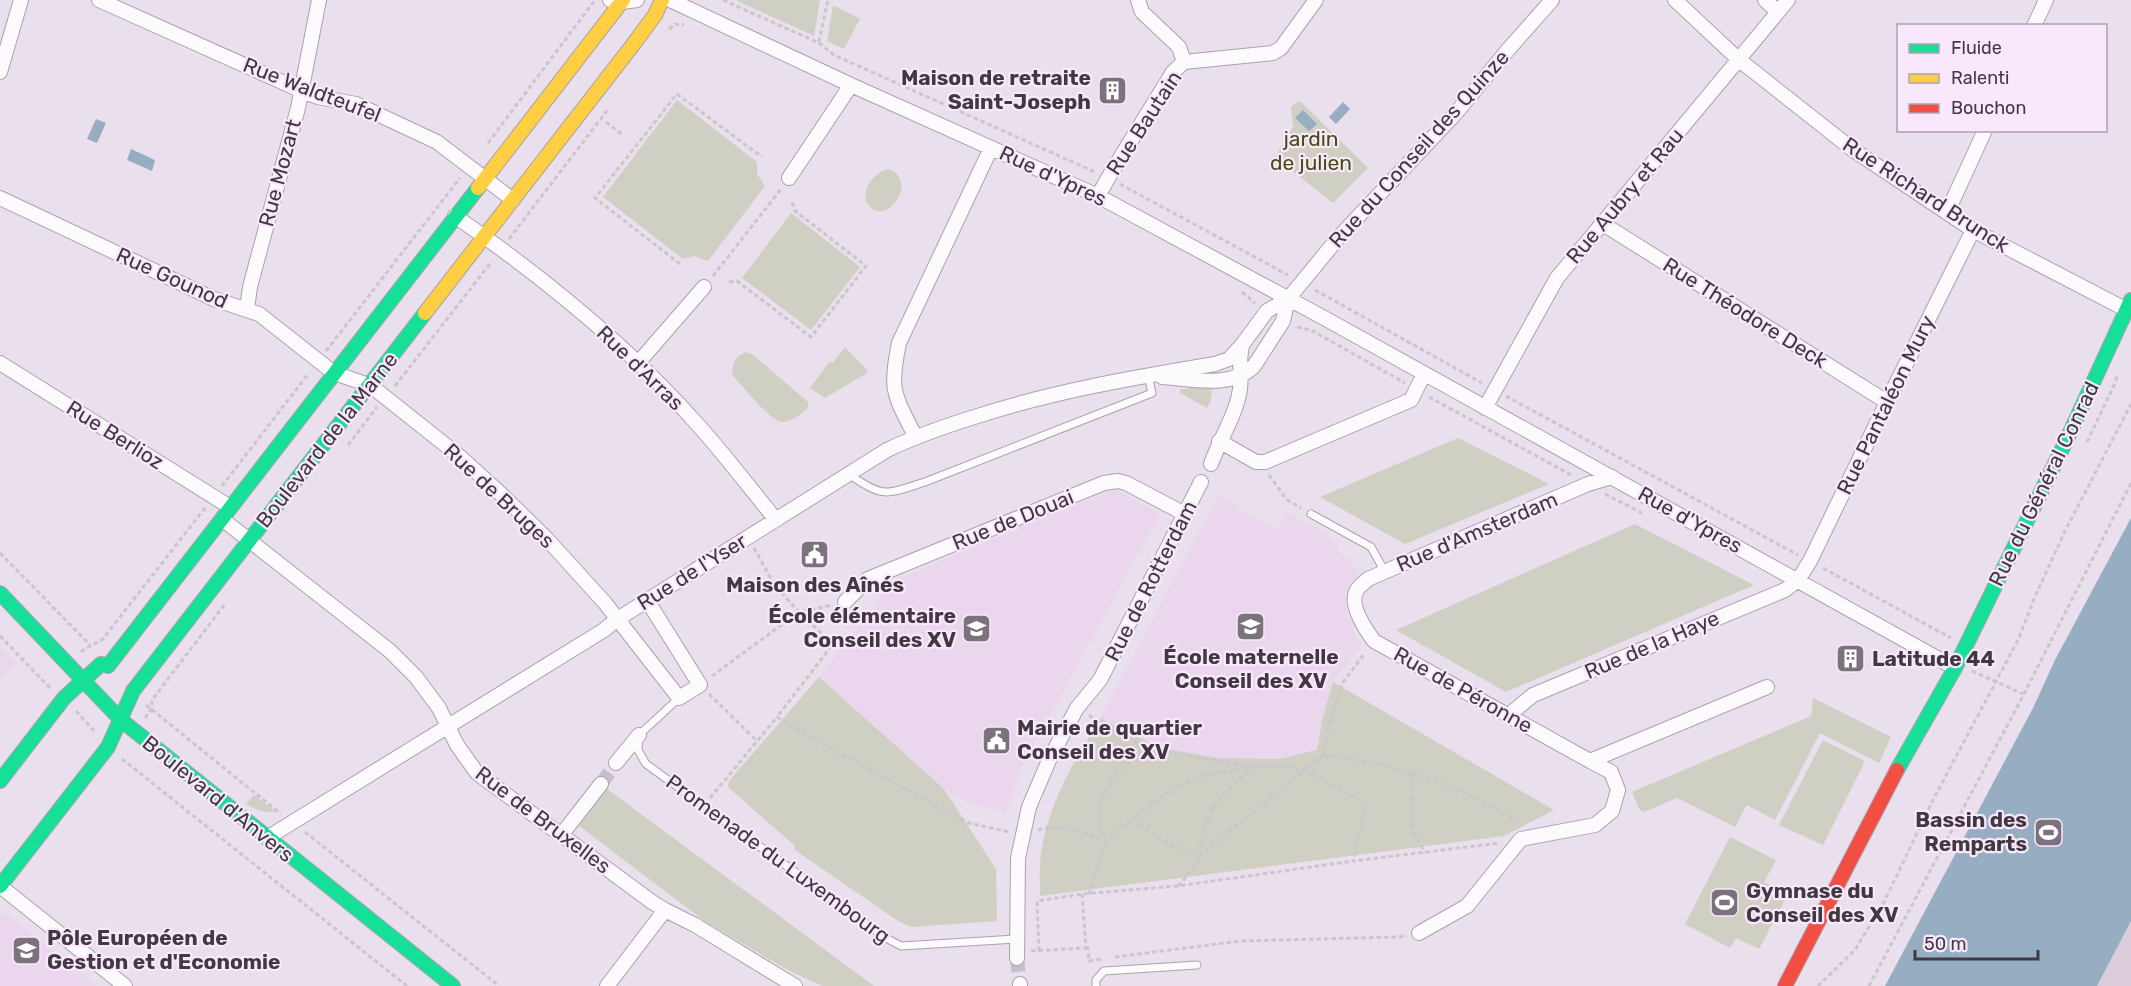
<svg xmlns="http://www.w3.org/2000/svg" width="2131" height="986" viewBox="0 0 2131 986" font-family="Rubik,sans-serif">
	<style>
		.industrial { fill: #dccddc }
		.built { fill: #ead7ee }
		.green { fill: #d0cfc4 }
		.water { fill: #97adc1 }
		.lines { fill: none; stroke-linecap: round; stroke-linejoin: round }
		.street-tunnel { stroke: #c8beca; stroke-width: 14; stroke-dasharray: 14 7; stroke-linecap: butt }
		.lane-casing { stroke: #aba2ad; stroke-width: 9 }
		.street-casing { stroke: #aba2ad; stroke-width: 16 }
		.fast-casing { stroke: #aba2ad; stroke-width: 16 }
		.slow-casing { stroke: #aba2ad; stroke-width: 16 }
		.jam-casing { stroke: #aba2ad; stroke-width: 16 }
		.path { stroke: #cac6ca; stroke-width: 3; stroke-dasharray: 4.5 3; stroke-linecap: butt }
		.lane { stroke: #fcfafc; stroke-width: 7 }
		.street { stroke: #fcfafc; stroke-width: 14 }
		.fast { stroke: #16e098; stroke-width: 14 }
		.slow { stroke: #ffcf43; stroke-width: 14 }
		.jam { stroke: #f24e42; stroke-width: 14 }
		.labels { text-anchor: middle; stroke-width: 4.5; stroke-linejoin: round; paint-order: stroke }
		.poi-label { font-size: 21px; font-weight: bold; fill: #413842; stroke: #f9e8fc; text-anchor: start }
		.street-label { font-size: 21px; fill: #413842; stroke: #f9e8fc }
		.park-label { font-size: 21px; fill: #454e12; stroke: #f9e8fc }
	</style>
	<rect width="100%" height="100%" fill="#eadfec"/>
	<path class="industrial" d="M2131 921V986H2097Z"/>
	<path class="built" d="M1110 491H1119L1160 514 1022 767 1006 813 964 801 944 789 819 677 894 580Z
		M1219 494 1238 504 1237 507 1277 529 1286 511 1324 532 1359 573 1347 588 1345 603 1354 634 1362 646 1333 682 1323 716 1317 750 1279 759 1218 758 1161 748 1100 718Z
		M0 646 17 663 0 679Z
		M6 913 97 986H0V914Z"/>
	<path class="green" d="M737 0H820L814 36 737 1Z
		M833 5 860 19 844 49 827 41Z
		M677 100 757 162V174L765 186 708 261 694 256 683 259 603 197Z
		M1300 101 1368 168 1333 203 1275 157 1293 127 1291 106Z
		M888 169C921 180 885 230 868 204 859 192 875 171 888 169Z
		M791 213 860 267 811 330 742 278Z
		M845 347 867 370V373L825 398 810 388 830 361 833 363Z
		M746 352 752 354 808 402V408C802 413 791 422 783 422 770 422 743 386 733 376 730 366 736 355 746 352Z
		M1192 384 1212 386 1211 400 1207 408 1180 393V389H1188Z
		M1458 438 1549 484 1405 544 1320 497Z
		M1635 524 1754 585 1506 692 1396 630Z
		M819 677 944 789 996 869 997 921 911 927 898 921 795 850 794 845 728 787 729 781Z
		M1333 682 1554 810 1504 836 1040 896C1040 883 1039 868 1041 854 1049 801 1073 764 1100 718L1161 748 1218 758 1279 759 1317 750 1323 716Z
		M1813 698 1891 737 1879 763 1820 733 1775 820 1747 805 1735 827 1677 798 1644 812 1639 809 1632 792 1811 716Z
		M1823 740 1865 761 1823 845 1779 825Z
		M607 789 874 986H822L786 969 706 922 579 826Z
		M254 795 276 812C265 813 256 810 246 804Z
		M1730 837 1776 860 1764 882 1788 894 1759 949 1736 938 1730 948 1685 924Z"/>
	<path class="water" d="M1343 102 1350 109 1336 124 1329 117Z
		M1303 110 1317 124 1309 131 1295 118Z
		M96 119 106 123 97 143 87 139Z
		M131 149 153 159 155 161 152 171 127 160Z
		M2131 518V921L2097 986H1885L2033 708 2055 660Z"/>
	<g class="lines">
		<path class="street-tunnel" d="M601 784 616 763
			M1017 958 1020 984"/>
		<defs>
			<path id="lane" d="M849 474C883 499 887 494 925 482L1152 393 1148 376
				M1311 514 1371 547 1385 572
				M679 698 639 735 638 750 646 764 886 938 901 946 1016 939
				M1096 986V980L1104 971 1197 965"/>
			<path id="street" d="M99 0 300 90 318 97 356 104 437 142 513 200
				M610 0 622 2 637 0
				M670 0 851 85 1098 196 1326 319 1955 668
				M1138 0 1142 12 1179 47 1184 62
				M1675 0 1738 59 1852 149 1973 230 2127 310
				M1765 0 1778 12
				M2034 26 2046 0
				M0 72 21 0
				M789 178 851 85
				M1098 196 1111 173 1173 72 1184 62 1273 53 1281 48 1316 0
				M0 198 214 299 259 314 334 373 369 385 375 389 458 455 503 496 547 539 605 603 679 698 700 685 647 600
				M1947 213 1985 130
				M455 216C543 277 627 345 698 425 725 455 750 488 776 520
				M1603 224 1887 402
				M247 309 250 287 298 108 319 0
				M0 363 230 507
				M638 363 704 287
				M1162 377C1191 379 1231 389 1254 366L1283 321 1288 299
				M1485 408 1557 278 1788 0
				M915 436C894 394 889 391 899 343L991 148
				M1219 441 1256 462H1265L1411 400 1424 374
				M1211 464C1219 441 1237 413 1240 389 1242 373 1238 363 1242 346
				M1612 477 1588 484 1368 579C1365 582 1359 586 1357 590 1348 604 1366 630 1374 641L1590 761 1767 687
				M222 519 390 651 416 677 439 708 457 745 477 773 652 902 665 910 695 925 795 986
				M845 602 868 579 1104 483 1118 481 1126 483 1185 514
				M1509 715 1533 695 1785 590 1798 580 1810 561 1887 402 1973 230
				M616 763 639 735
				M566 829 601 784
				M267 838 604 630 616 620 887 450C914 437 940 428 968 419 1049 392 1131 378 1215 364L1229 359 1242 345 1267 311 1288 299 1339 237 1456 113 1507 51 1552 0
				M0 886 125 986
				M1419 933 1467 906 1521 839 1595 825 1612 811 1618 790 1611 772 1590 761
				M1017 958 1018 858 1029 807 1050 758 1077 708 1100 680 1201 482
				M1020 984V986
				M607 986 665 910"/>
			<path id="fast" d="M0 593 121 720 453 986
				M1897 770 1955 668 2067 439 2131 300
				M0 781 64 698 101 664 108 666 478 188
				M0 886 108 747 133 691 425 313"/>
			<path id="slow" d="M478 188 623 0
				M425 313 632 46 655 15 662 0"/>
			<path id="jam" d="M1785 986 1897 770"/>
		</defs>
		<use href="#lane" class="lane-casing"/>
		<use href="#street" class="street-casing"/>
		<use href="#fast" class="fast-casing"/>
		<use href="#slow" class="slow-casing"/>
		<use href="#jam" class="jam-casing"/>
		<path class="path" d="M723 0 819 43 834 55 1095 172
			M669 29 675 24 684 25
			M819 42 828 0
			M606 122 624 136
			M488 143 595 0
			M1120 184 1288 275
			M509 239 609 108
			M680 264 595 198 677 94 762 157
			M713 276 781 189
			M729 282 737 281 811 337 866 266 794 210 792 202
			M1315 290 1482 383
			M1242 292 1255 303
			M1297 327 1311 330 1405 383
			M326 351 460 178
			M395 386 492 261
			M1506 396 1798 555
			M1429 397 1573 476
			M2087 442 2116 381 2117 375
			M348 445 377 407
			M1269 475 1286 499 1301 508
			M222 486 309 373
			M1605 494 1642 513
			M754 548 774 584 799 612 833 644 777 717
			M0 553 90 645
			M1823 568 1951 638
			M0 636 51 689
			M81 652 86 648 102 640 205 508
			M1972 671 2023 694
			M712 676 799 612 833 605
			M709 694 757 741
			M146 705 281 814
			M76 711 96 733
			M145 718 151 710 152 700 225 604
			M1152 750 1255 767 1285 766 1305 770 1323 755C1392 763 1458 784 1517 821L1518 826
			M1323 755 1330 721 1343 682 1365 653
			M122 759 407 986
			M1255 767C1221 794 1204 809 1200 855 1174 848 1153 837 1134 818L1167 793 1201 776Z
			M1411 772 1413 831 1425 853
			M710 798 777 717 808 736 969 823 1009 832
			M1038 830C1058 823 1087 833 1106 841L1134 818
			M305 832 499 986
			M1178 886 1194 868 1200 855 1305 770 1366 804 1353 861 1499 843
			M1089 894 1106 841 1100 827 1099 806 1112 778 1130 762 1152 750 1103 726 1089 715
			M1086 948H1088L1089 961 1102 959
			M1031 951 1086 948 1082 894
			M1039 951 1037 901 1082 894 1178 886 1353 861
			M1115 957 1240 941 1397 937 1407 936
			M1818 986 1855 950 1884 902 1932 802 2019 638 2034 599 2064 533 2131 404
			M1869 986 2024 694 2131 483"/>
		<use href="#lane" class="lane"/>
		<use href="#street" class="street"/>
		<use href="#fast" class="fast"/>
		<use href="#slow" class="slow"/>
		<use href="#jam" class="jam"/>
	</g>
	<defs>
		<symbol id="building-square" viewBox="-11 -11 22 22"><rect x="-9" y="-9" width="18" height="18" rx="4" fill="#7c727e" stroke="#f9e8fc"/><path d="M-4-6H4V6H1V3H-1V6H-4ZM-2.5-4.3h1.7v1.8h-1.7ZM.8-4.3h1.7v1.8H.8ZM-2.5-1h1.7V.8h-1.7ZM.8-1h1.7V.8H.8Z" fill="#fff"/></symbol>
		<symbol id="civic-square" viewBox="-11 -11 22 22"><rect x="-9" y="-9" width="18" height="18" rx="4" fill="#7c727e" stroke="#f9e8fc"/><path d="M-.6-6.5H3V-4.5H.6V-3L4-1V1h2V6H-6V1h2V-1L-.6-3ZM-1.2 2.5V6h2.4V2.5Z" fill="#fff"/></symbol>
		<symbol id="school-square" viewBox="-11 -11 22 22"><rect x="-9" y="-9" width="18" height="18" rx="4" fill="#7c727e" stroke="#f9e8fc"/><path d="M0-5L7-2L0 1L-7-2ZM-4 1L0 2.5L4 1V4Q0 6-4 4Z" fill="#fff"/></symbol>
		<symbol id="stadium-square" viewBox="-11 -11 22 22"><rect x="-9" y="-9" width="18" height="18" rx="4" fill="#7c727e" stroke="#f9e8fc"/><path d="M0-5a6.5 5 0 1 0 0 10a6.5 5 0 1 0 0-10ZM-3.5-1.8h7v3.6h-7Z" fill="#fff"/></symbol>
		<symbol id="university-square" viewBox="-11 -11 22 22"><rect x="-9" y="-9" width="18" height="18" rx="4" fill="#7c727e" stroke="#f9e8fc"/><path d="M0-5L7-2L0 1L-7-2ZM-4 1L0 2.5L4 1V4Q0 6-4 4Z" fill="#fff"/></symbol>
	</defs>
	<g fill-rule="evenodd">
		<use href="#building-square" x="1096" y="74" width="33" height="33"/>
		<use href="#civic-square" x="798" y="538" width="33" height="33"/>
		<use href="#school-square" x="1234" y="610" width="33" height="33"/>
		<use href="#school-square" x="960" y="612" width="33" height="33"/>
		<use href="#building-square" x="1834" y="642" width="33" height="33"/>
		<use href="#civic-square" x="980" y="724" width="33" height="33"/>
		<use href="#stadium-square" x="2032" y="816" width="33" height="33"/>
		<use href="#stadium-square" x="1708" y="886" width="33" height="33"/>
		<use href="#university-square" x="10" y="934" width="33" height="33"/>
	</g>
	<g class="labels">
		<g class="poi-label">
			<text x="1091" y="85" text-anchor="end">Maison de retraite<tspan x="1091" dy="24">Saint-Joseph</tspan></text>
			<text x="815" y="592" text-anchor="middle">Maison des Aînés</text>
			<text x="956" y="623" text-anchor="end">École élémentaire<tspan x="956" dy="24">Conseil des XV</tspan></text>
			<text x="1251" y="664" text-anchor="middle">École maternelle<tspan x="1251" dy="24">Conseil des XV</tspan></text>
			<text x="1872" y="666">Latitude 44</text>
			<text x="1017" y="735">Mairie de quartier<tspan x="1017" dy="24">Conseil des XV</tspan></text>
			<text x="2027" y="827" text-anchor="end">Bassin des<tspan x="2027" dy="24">Remparts</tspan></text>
			<text x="1746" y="898">Gymnase du<tspan x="1746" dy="24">Conseil des XV</tspan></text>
			<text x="47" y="945">Pôle Européen de<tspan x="47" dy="24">Gestion et d'Economie</tspan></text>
		</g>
		<g class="street-label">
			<text transform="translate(312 90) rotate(21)" y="7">Rue Waldteufel</text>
			<text transform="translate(1144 123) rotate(-57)" y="7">Rue Bautain</text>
			<text transform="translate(1419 149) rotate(-48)" y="7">Rue du Conseil des Quinze</text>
			<text transform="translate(280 173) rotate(-75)" y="7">Rue Mozart</text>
			<text transform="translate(1053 176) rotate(25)" y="7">Rue d'Ypres</text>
			<text transform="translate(1926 195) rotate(33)" y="7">Rue Richard Brunck</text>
			<text transform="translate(1625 196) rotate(-50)" y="7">Rue Aubry et Rau</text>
			<text transform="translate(172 278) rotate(24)" y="7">Rue Gounod</text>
			<text transform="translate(1745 313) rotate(32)" y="7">Rue Théodore Deck</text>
			<text transform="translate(640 368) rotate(44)" y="7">Rue d'Arras</text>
			<text transform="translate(1886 405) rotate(-64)" y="7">Rue Pantaléon Mury</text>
			<text transform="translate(115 435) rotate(32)" y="7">Rue Berlioz</text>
			<text transform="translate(327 440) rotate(-52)" y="7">Boulevard de la Marne</text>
			<text transform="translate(2044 484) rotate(-64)" y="7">Rue du Général Conrad</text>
			<text transform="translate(499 496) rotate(43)" y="7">Rue de Bruges</text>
			<text transform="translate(1013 520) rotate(-22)" y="7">Rue de Douai</text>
			<text transform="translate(1690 520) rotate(29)" y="7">Rue d'Ypres</text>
			<text transform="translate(1477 532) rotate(-23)" y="7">Rue d'Amsterdam</text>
			<text transform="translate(692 572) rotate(-32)" y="7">Rue de l'Yser</text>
			<text transform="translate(1151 581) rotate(-63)" y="7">Rue de Rotterdam</text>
			<text transform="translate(1652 645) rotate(-23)" y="7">Rue de la Haye</text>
			<text transform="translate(1463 690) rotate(29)" y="7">Rue de Péronne</text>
			<text transform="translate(218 799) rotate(39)" y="7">Boulevard d'Anvers</text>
			<text transform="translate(543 820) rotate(37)" y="7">Rue de Bruxelles</text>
			<text transform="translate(778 859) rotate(36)" y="7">Promenade du Luxembourg</text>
		</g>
		<g class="park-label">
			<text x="1311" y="146">jardin<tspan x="1311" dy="24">de julien</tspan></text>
		</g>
	</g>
	<rect x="1897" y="24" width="210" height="108" fill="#f9e8fc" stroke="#afa2b2" stroke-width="1.5"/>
	<rect x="1909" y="44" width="30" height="9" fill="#16e098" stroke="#afa2b2" stroke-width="1.5"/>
	<text x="1951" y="54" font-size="18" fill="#413842">Fluide</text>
	<rect x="1909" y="74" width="30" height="9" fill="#ffcf43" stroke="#afa2b2" stroke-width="1.5"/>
	<text x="1951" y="84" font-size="18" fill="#413842">Ralenti</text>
	<rect x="1909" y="104" width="30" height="9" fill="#f24e42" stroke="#afa2b2" stroke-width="1.5"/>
	<text x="1951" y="114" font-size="18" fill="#413842">Bouchon</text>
	<path d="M1915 950v9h123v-9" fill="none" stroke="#413842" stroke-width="3"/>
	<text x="1924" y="950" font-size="18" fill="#413842" stroke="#f9e8fc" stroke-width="4.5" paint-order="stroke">50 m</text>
</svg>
